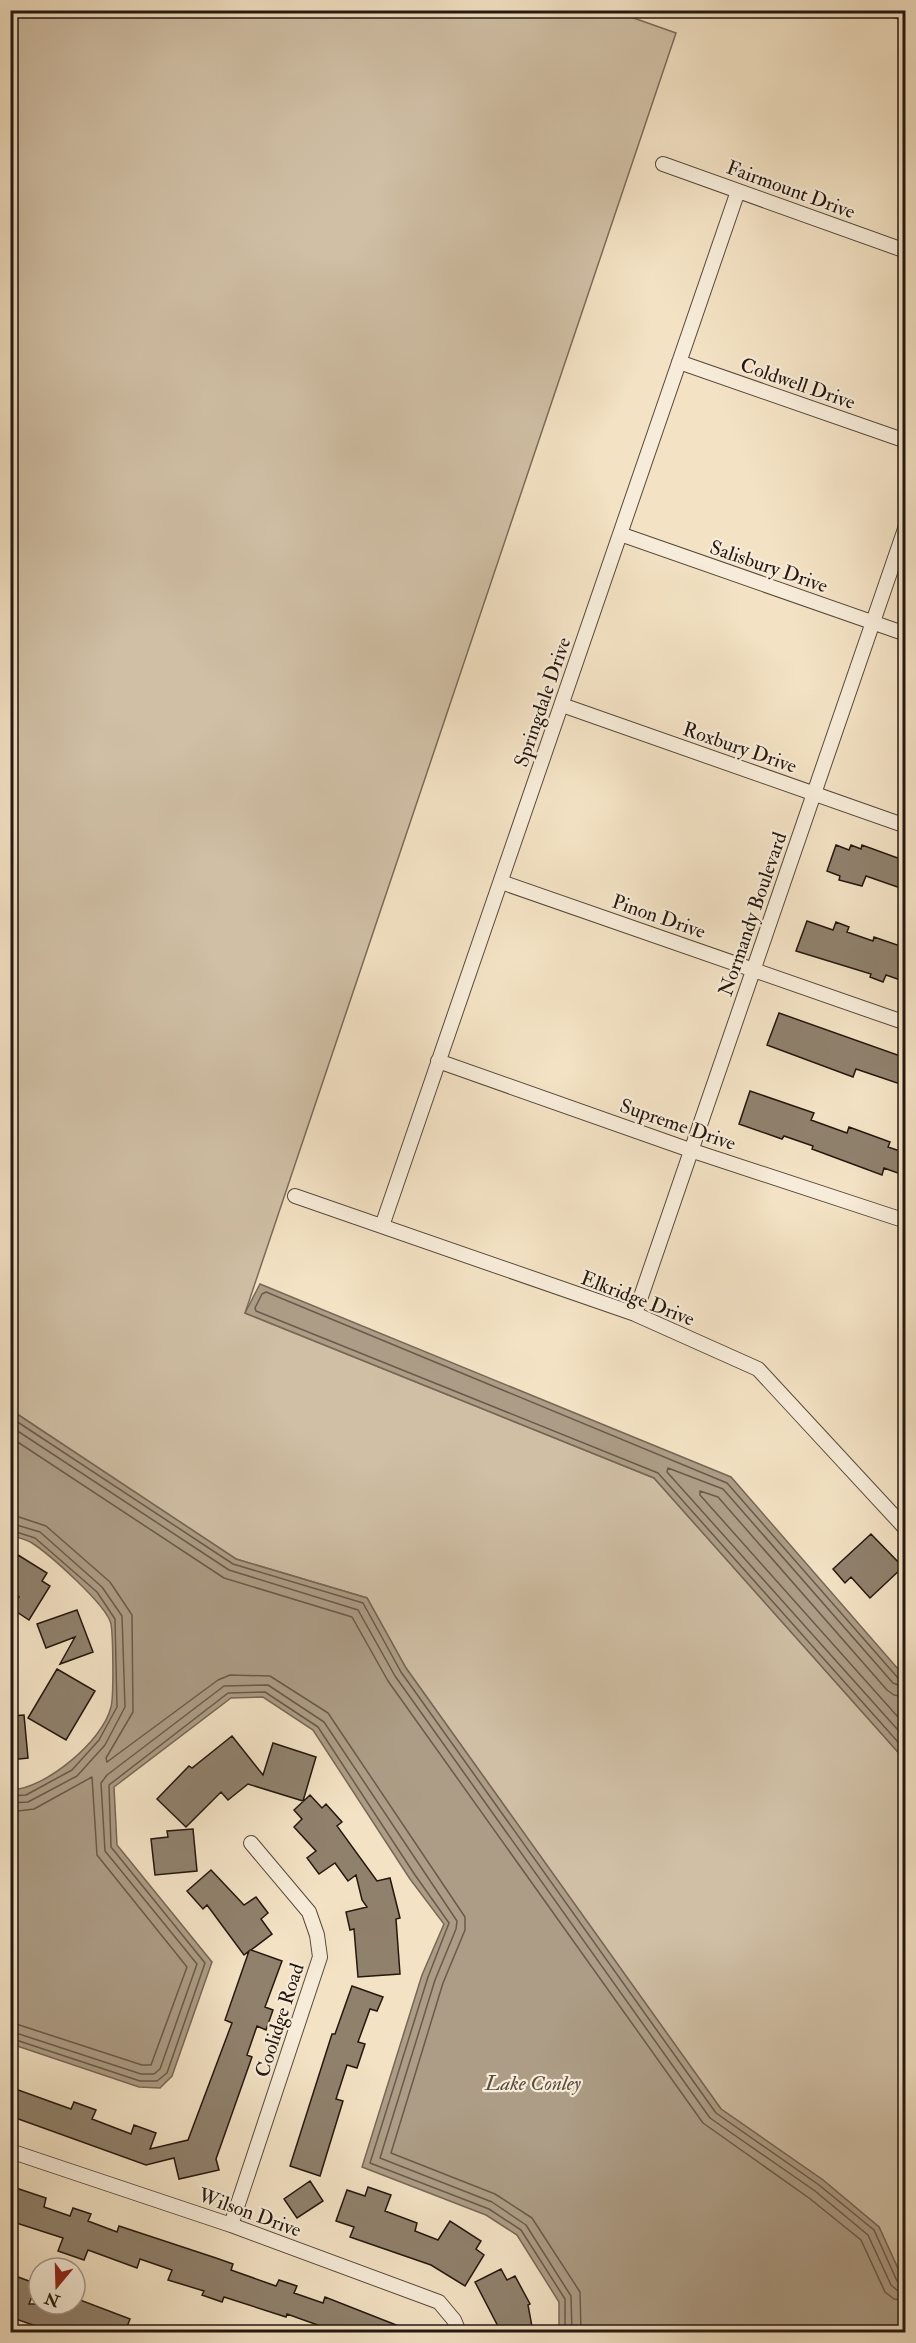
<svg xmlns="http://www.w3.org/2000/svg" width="916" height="2343" viewBox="0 0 916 2343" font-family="'IM FELL Double Pica',serif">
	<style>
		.green { fill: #d0bfa5; stroke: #7a6b5a; stroke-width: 1.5 }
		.water { fill: #ad9d86; stroke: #776756; stroke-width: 1.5 }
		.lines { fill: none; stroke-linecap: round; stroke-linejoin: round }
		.shore { stroke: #695a4a; stroke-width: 1.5 }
		.building { fill: #90816d; stroke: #25170f; stroke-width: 1.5 }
		.street-casing { stroke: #584a3c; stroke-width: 16 }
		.street { stroke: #f7ecd9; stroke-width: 14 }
		.labels { text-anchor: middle; stroke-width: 4.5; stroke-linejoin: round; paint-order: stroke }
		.street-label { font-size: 20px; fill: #25170f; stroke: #f7ecd9 }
		.water-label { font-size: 21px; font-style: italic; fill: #5b4d3f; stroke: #f7ecd9 }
	</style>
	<rect width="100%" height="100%" fill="#f3e2c4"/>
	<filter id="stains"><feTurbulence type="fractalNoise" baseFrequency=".00333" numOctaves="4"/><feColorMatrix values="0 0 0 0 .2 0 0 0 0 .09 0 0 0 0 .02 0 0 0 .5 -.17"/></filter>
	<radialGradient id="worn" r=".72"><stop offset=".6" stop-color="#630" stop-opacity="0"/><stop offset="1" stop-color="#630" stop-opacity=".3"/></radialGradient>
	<path class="green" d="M611 10 676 33 245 1313 654 1478 905 1760V2284L879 2227 823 2180 721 2109 406 1668 367 1598 236 1559 11 1410 10 11Z"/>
	<path class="water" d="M260 1284 731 1477 905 1677V1760L654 1478 245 1313Z
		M11 1410 236 1559 367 1598 406 1668 721 2109 823 2180 879 2227 905 2284V2332H559V2302L517 2235 486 2215 362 2167 422 1975 444 1924 410 1879 313 1730 263 1697 231 1698 114 1787 117 1845 212 1962 172 2076 160 2088 139 2087 11 2044V1790C45 1789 103 1741 111 1707 114 1695 113 1636 111 1624 107 1605 49 1554 32 1543 26 1539 17 1538 11 1535Z"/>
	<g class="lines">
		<path class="shore" d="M10 1417 233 1564 363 1603 401 1672 716 2113 819 2185 874 2230 897 2281 906 2285
			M10 1426 229 1570 358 1610 395 1676 710 2118 815 2191 868 2235 891 2285 898 2291 906 2292
			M10 1437 224 1578 352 1617 388 1681 703 2123 809 2198 861 2240 885 2292 894 2299 906 2301
			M10 1514 46 1526 110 1582 132 1615 133 1712 106 1758 107 1762 218 1680 230 1675 270 1676 328 1713 465 1917V1930L443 1983 391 2153 495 2194 532 2218 580 2292 581 2332
			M10 1523 40 1532 102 1587 122 1616 125 1707 105 1745 77 1776 28 1802 10 1803
			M10 1530 35 1538 97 1592 115 1619 117 1707 99 1740 72 1770 26 1795 10 1796
			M906 1681 898 1678 727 1483 266 1292 262 1294 255 1308 256 1311 658 1473 906 1751
			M906 1688 893 1683 723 1489 668 1468 667 1472 906 1739
			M906 1697 894 1695 887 1690 718 1497 700 1491V1495L906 1726
			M10 1812 34 1809 92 1777 97 1855 187 1967 151 2065H142L10 2022
			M10 2031 141 2074H154L160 2069 197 1964 105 1851 101 1783 107 1775 224 1686 268 1685 324 1722 457 1921 456 1929 435 1980 380 2158 492 2202 526 2225 571 2296 572 2332
			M10 2038 140 2081H157L167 2073 205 1963 111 1847 109 1785 228 1693 265 1692 318 1727 415 1875 449 1923 428 1977 370 2163 489 2209 521 2230 565 2299V2332"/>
	</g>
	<path class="building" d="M836 845 849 850 851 845 861 849 862 845 906 861V890L866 876 862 886 839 880 840 876 827 871Z
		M807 921 833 930 836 922 849 927 847 932 873 941 874 937 906 948V982L886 975 883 982 870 977 871 974 796 951Z
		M779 1013 906 1058V1086L856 1069 853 1077 767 1045Z
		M750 1091 814 1113 811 1120 847 1133 849 1127 890 1142 888 1147 906 1153V1176L884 1168 882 1175 812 1149 813 1146 784 1136 782 1139 739 1124Z
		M871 1534 903 1567 870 1598 851 1577 845 1583 833 1569Z
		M18 1555 47 1573 42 1581 50 1586 29 1620 11 1608 19 1597 10 1592V1566Z
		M77 1610 93 1652 60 1664 75 1637 46 1648 37 1624Z
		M57 1669 95 1691 66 1740 28 1718Z
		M24 1715 28 1758 10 1760V1716Z
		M232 1736 263 1775 273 1743 316 1757 303 1801 248 1784 228 1800 221 1792 186 1827 157 1799 189 1766 192 1768Z
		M310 1795 322 1808 326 1804 342 1822 337 1826 377 1881 390 1878 400 1918 396 1919 400 1974 358 1977 354 1929 350 1930 346 1912 367 1907 362 1900 356 1875 348 1881 335 1863 319 1874 307 1858 316 1851 294 1827 302 1819 294 1810Z
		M193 1829 197 1871 155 1875 151 1839 168 1837 167 1831Z
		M211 1870 244 1905 256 1897 268 1913 261 1919 272 1934 251 1950 282 1961 265 2007 273 2010 266 2030 257 2026 247 2055 252 2057 216 2159 219 2170 179 2179 174 2158 146 2165 10 2116V2087L71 2109 74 2102 96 2110 92 2119 131 2134 134 2125 156 2133 150 2149 188 2140 232 2023 225 2020 249 1951 244 1955 207 1905 203 1909 187 1891Z
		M352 1986 383 1997 377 2011 370 2009 358 2042 365 2044 357 2068 347 2065 336 2099 343 2101 320 2176 290 2166 332 2034H335Z
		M310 2181 323 2201 297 2218 284 2199Z
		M10 2186 46 2198 44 2207 70 2216 73 2208 91 2214 88 2221 117 2232 119 2226 216 2258 233 2264 231 2270 276 2286 279 2280 297 2286 294 2293 323 2303 325 2297 414 2332H337L287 2314 286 2317 224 2297 222 2302 202 2295 204 2291 168 2280 172 2270 140 2259 137 2268 88 2250 84 2260 58 2251 63 2238 10 2221Z
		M368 2187 391 2195 385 2211 417 2223 415 2231 438 2240 450 2221 481 2241 476 2249 484 2255 465 2286 431 2265 350 2237 354 2227 336 2221 347 2190 365 2196Z
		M501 2269 507 2280 515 2276 530 2304 528 2305 533 2332H501L475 2282Z
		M10 2274 37 2284 29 2304H75V2298L130 2319 125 2332H53L10 2317Z"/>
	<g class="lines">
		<defs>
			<path id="street" d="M895 10 906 14
				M663 164 906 251
				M679 362 906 441
				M620 534 906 634
				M562 705 906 826
				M501 882 906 1023
				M438 1061 690 1150 906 1221
				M295 1196 635 1314 758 1369 906 1529
				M382 1226 738 191
				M635 1314 906 526
				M10 2151 231 2225 439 2302 454 2320 459 2332
				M231 2225 320 1957 317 1935 309 1912 251 1843"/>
		</defs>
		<use href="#street" class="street-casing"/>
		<use href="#street" class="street"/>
	</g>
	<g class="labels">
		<g class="street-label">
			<text transform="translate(791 189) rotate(20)" y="7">Fairmount Drive</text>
			<text transform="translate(798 383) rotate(19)" y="7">Coldwell Drive</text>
			<text transform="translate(769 566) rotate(19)" y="7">Salisbury Drive</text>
			<text transform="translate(542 702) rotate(-71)" y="7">Springdale Drive</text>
			<text transform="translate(740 747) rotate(19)" y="7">Roxbury Drive</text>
			<text transform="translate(752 914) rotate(-71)" y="7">Normandy Boulevard</text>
			<text transform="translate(659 916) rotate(19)" y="7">Pinon Drive</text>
			<text transform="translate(678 1124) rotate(19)" y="7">Supreme Drive</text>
			<text transform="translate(638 1298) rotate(21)" y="7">Elkridge Drive</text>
			<text transform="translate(279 2020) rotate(-72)" y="7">Coolidge Road</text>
			<text transform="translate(250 2212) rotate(20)" y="7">Wilson Drive</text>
		</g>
		<g class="water-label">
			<text x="533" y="2090">Lake Conley</text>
		</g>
	</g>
	<rect width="916" height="2343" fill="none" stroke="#f3e2c4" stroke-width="36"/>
	<rect x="12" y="12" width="892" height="2319" fill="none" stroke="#25170f" stroke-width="3"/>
	<rect x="18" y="18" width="880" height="2307" fill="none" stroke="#25170f" stroke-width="1.5"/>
	<g transform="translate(57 2286) rotate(199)"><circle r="28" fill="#f7ecd9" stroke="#a39788" stroke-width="1.5"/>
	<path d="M0-4.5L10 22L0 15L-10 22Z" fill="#8f2418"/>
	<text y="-9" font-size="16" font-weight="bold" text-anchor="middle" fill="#25170f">N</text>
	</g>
	<rect width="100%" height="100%" filter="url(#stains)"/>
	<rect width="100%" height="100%" fill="url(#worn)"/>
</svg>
